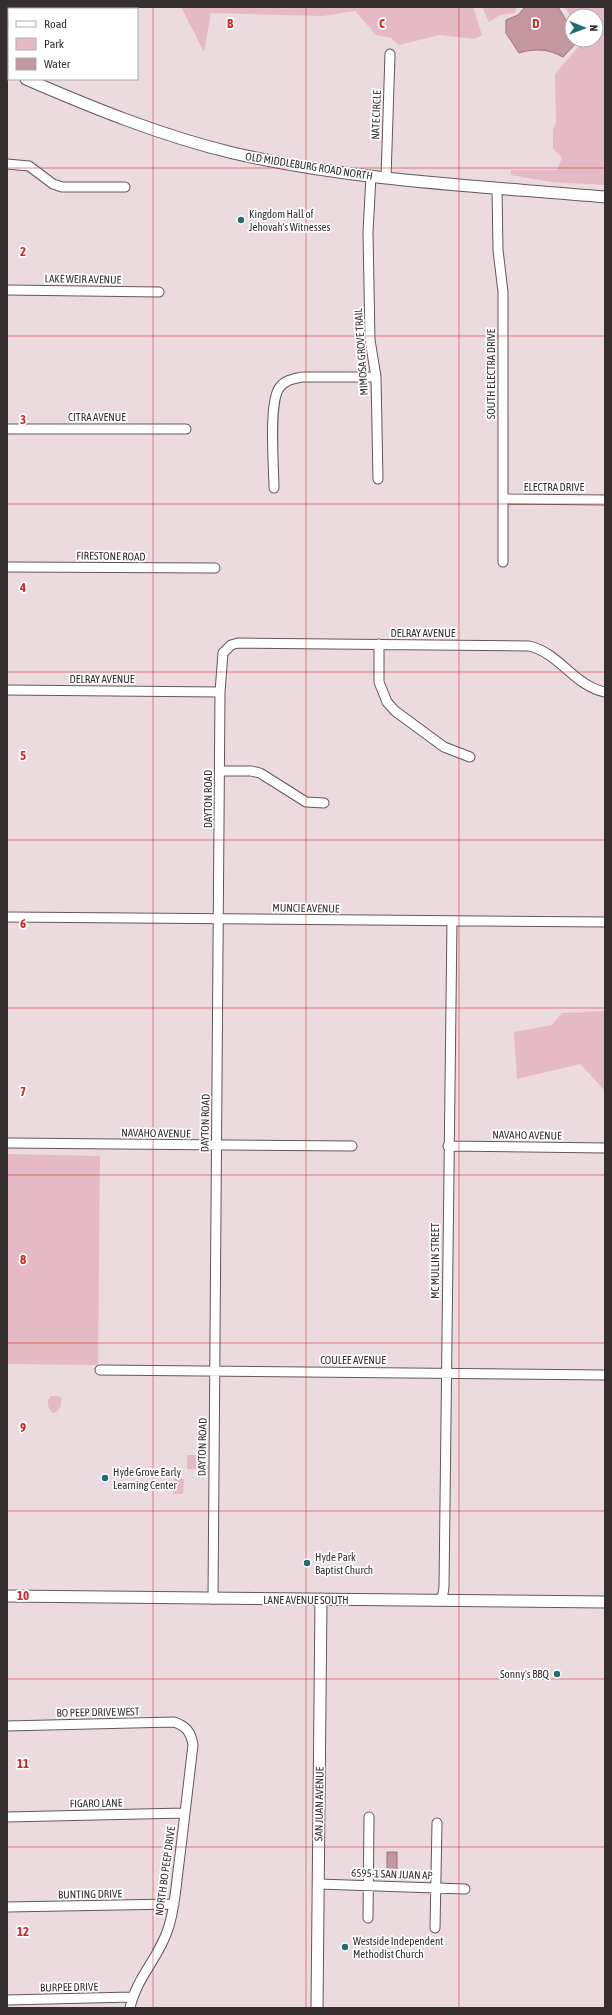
<svg xmlns="http://www.w3.org/2000/svg" width="612" height="2015" viewBox="0 0 612 2015" font-family="'Asap Condensed',sans-serif">
	<style>
		.green { fill: #e6bac4 }
		.water { fill: #c396a0; stroke: #98777e }
		.lines { fill: none; stroke-linecap: round; stroke-linejoin: round }
		.minor-casing { stroke: #64575a; stroke-width: 11 }
		.major-casing { stroke: #64575a; stroke-width: 13 }
		.minor { stroke: #fff; stroke-width: 9 }
		.major { stroke: #fff; stroke-width: 11 }
		.grid { fill: none; stroke: #d62828; stroke-width: 1; stroke-opacity: 0.55 }
		.poi-dot { fill: #226d74; stroke: #fff; stroke-width: 1.5 }
		.labels { text-anchor: middle; stroke-width: 3.5; stroke-linejoin: round; paint-order: stroke }
		.street-label { font-size: 11px; fill: #342e2f; stroke: #fff }
		.poi-label { font-size: 11px; fill: #342e2f; stroke: #fff; text-anchor: start }
		.grid-label { font-size: 13px; text-anchor: middle; font-weight: bold; fill: #d62828; stroke: #fff; stroke-width: 3.5; stroke-linejoin: round; paint-order: stroke }
	</style>
	<rect width="100%" height="100%" fill="#ebdbdf"/>
	<path class="green" d="M181 7H473L482 35 475 39 439 35 399 45 391 38 376 35 355 11 323 16 211 13 204 52Z
		M482 7H517L515 13 500 15 489 22Z
		M564 7H605V185L551 182 511 175V170H557L562 158 553 149V130L556 123 555 74 580 45 581 40H596V16H572V23L568 12Z
		M605 1011V1091L580 1064 517 1079 514 1032 552 1025 562 1013Z
		M7 1154 100 1156 98 1365 7 1364Z
		M57 1396 61 1397V1406L57 1412 52 1413 48 1406V1400L51 1396Z
		M187 1455H200V1469H187Z
		M175 1477 184 1479 183 1494H173V1480Z"/>
	<path class="water" d="M525 7H558C564 16 572 30 572 40H579L563 57C549 49 535 48 519 53L506 33V20L518 15Z
		M387 1852H397V1871L387 1870Z"/>
	<g class="lines">
		<defs>
			<path id="minor" d="M7 164 29 166 53 184 62 187H125
				M371 176 368 232 370 340 376 377 378 479
				M386 178 390 54
				M497 188 498 250 503 292V562
				M7 290 159 292
				M7 429H186
				M274 488C274 468 268 400 280 387 285 380 293 379 302 377H376
				M503 499 605 500
				M7 567 215 568
				M379 644V682L387 702 395 711 444 747 470 757
				M7 690 220 692
				M220 771H251L260 773 306 802 324 803
				M7 917 605 922
				M7 1143 352 1146
				M448 1146 605 1148
				M100 1370 605 1375
				M213 1599 220 692 223 653 231 645 238 643 529 646C560 653 574 686 605 692
				M442 1600 444 1587 452 921
				M7 1726 174 1722C186 1726 191 1732 193 1745 188 1785 184 1824 179 1863 176 1885 175 1909 168 1929 159 1958 136 1978 130 2008
				M7 1817 185 1813
				M318 1884 465 1889
				M7 1907 174 1904
				M368 1918 369 1817
				M435 1928 437 1823
				M7 2000 132 1997"/>
			<path id="major" d="M7 71 9 72
				M26 79C93 108 162 136 233 153 355 181 481 186 605 197
				M7 1596 605 1602
				M317 2008 321 1599"/>
		</defs>
		<use href="#minor" class="minor-casing"/>
		<use href="#major" class="major-casing"/>
		<use href="#minor" class="minor"/>
		<use href="#major" class="major"/>
	</g>
	<path class="grid" d="M153 7V2008M306 7V2008M459 7V2008M7 168H605M7 336H605M7 504H605M7 672H605M7 840H605M7 1008H605M7 1175H605M7 1343H605M7 1511H605M7 1679H605M7 1847H605"/>
	<g class="poi-dot">
		<circle cx="241" cy="220" r="4"/>
		<circle cx="105" cy="1478" r="4"/>
		<circle cx="307" cy="1563" r="4"/>
		<circle cx="557" cy="1674" r="4"/>
		<circle cx="345" cy="1947" r="4"/>
	</g>
	<g class="labels">
		<g class="street-label">
			<text transform="translate(376 115) rotate(-88)" y="4">NATE CIRCLE</text>
			<text transform="translate(309 166) rotate(9)" y="4">OLD MIDDLEBURG ROAD NORTH</text>
			<text transform="translate(83 279) rotate(1)" y="4">LAKE WEIR AVENUE</text>
			<text transform="translate(361 352) rotate(-94)" y="4">MIMOSA GROVE TRAIL</text>
			<text transform="translate(491 374) rotate(-90)" y="4">SOUTH ELECTRA DRIVE</text>
			<text x="97" y="421">CITRA AVENUE</text>
			<text x="554" y="491">ELECTRA DRIVE</text>
			<text transform="translate(111 556) rotate(1)" y="4">FIRESTONE ROAD</text>
			<text x="423" y="637">DELRAY AVENUE</text>
			<text x="102" y="683">DELRAY AVENUE</text>
			<text transform="translate(208 799) rotate(-90)" y="4">DAYTON ROAD</text>
			<text transform="translate(306 908) rotate(1)" y="4">MUNCIE AVENUE</text>
			<text transform="translate(205 1123) rotate(-89)" y="4">DAYTON ROAD</text>
			<text transform="translate(156 1133) rotate(1)" y="4">NAVAHO AVENUE</text>
			<text transform="translate(527 1135) rotate(1)" y="4">NAVAHO AVENUE</text>
			<text transform="translate(435 1261) rotate(-90)" y="4">MC MULLIN STREET</text>
			<text x="353" y="1364">COULEE AVENUE</text>
			<text transform="translate(202 1447) rotate(-89)" y="4">DAYTON ROAD</text>
			<text x="306" y="1604">LANE AVENUE SOUTH</text>
			<text transform="translate(98 1712) rotate(-1)" y="4">BO PEEP DRIVE WEST</text>
			<text transform="translate(96 1803) rotate(-1)" y="4">FIGARO LANE</text>
			<text transform="translate(319 1804) rotate(-89)" y="4">SAN JUAN AVENUE</text>
			<text transform="translate(165 1871) rotate(-82)" y="4">NORTH BO PEEP DRIVE</text>
			<text transform="translate(392 1874) rotate(2)" y="4">6595-1 SAN JUAN AP</text>
			<text transform="translate(90 1894) rotate(-1)" y="4">BUNTING DRIVE</text>
			<text transform="translate(69 1987) rotate(-1)" y="4">BURPEE DRIVE</text>
		</g>
		<g class="poi-label">
			<text x="249" y="218">Kingdom Hall of<tspan x="249" dy="13">Jehovah's Witnesses</tspan></text>
			<text x="113" y="1476">Hyde Grove Early<tspan x="113" dy="13">Learning Center</tspan></text>
			<text x="315" y="1561">Hyde Park<tspan x="315" dy="13">Baptist Church</tspan></text>
			<text x="549" y="1678" text-anchor="end">Sonny's BBQ</text>
			<text x="353" y="1945">Westside Independent<tspan x="353" dy="13">Methodist Church</tspan></text>
		</g>
	</g>
	<g class="grid-label">
		<text x="230" y="28">B</text>
		<text x="382" y="28">C</text>
		<text x="536" y="28">D</text>
		<text x="23" y="256">2</text>
		<text x="23" y="424">3</text>
		<text x="23" y="592">4</text>
		<text x="23" y="760">5</text>
		<text x="23" y="928">6</text>
		<text x="23" y="1096">7</text>
		<text x="23" y="1264">8</text>
		<text x="23" y="1432">9</text>
		<text x="23" y="1600">10</text>
		<text x="23" y="1768">11</text>
		<text x="23" y="1936">12</text>
	</g>
	<rect width="612" height="2015" fill="none" stroke="#342e2f" stroke-width="16"/>
	<rect x="8" y="8" width="130" height="72" fill="#ffffff" stroke="#aeabac"/>
	<rect x="16" y="21" width="20" height="6" fill="#ffffff" stroke="#aeabac"/>
	<text x="44" y="28" font-size="12" fill="#342e2f">Road</text>
	<rect x="16" y="38" width="20" height="12" fill="#e6bac4" stroke="#aeabac"/>
	<text x="44" y="48" font-size="12" fill="#342e2f">Park</text>
	<rect x="16" y="58" width="20" height="12" fill="#c396a0" stroke="#aeabac"/>
	<text x="44" y="68" font-size="12" fill="#342e2f">Water</text>
	<g transform="translate(584 28) rotate(91)"><circle r="19" fill="#ffffff" stroke="#aeabac"/>
	<path d="M0-3L7 15L0 10L-7 15Z" fill="#226d74"/>
	<text y="-6" font-size="11" font-weight="bold" text-anchor="middle" fill="#342e2f">N</text>
	</g>
</svg>
